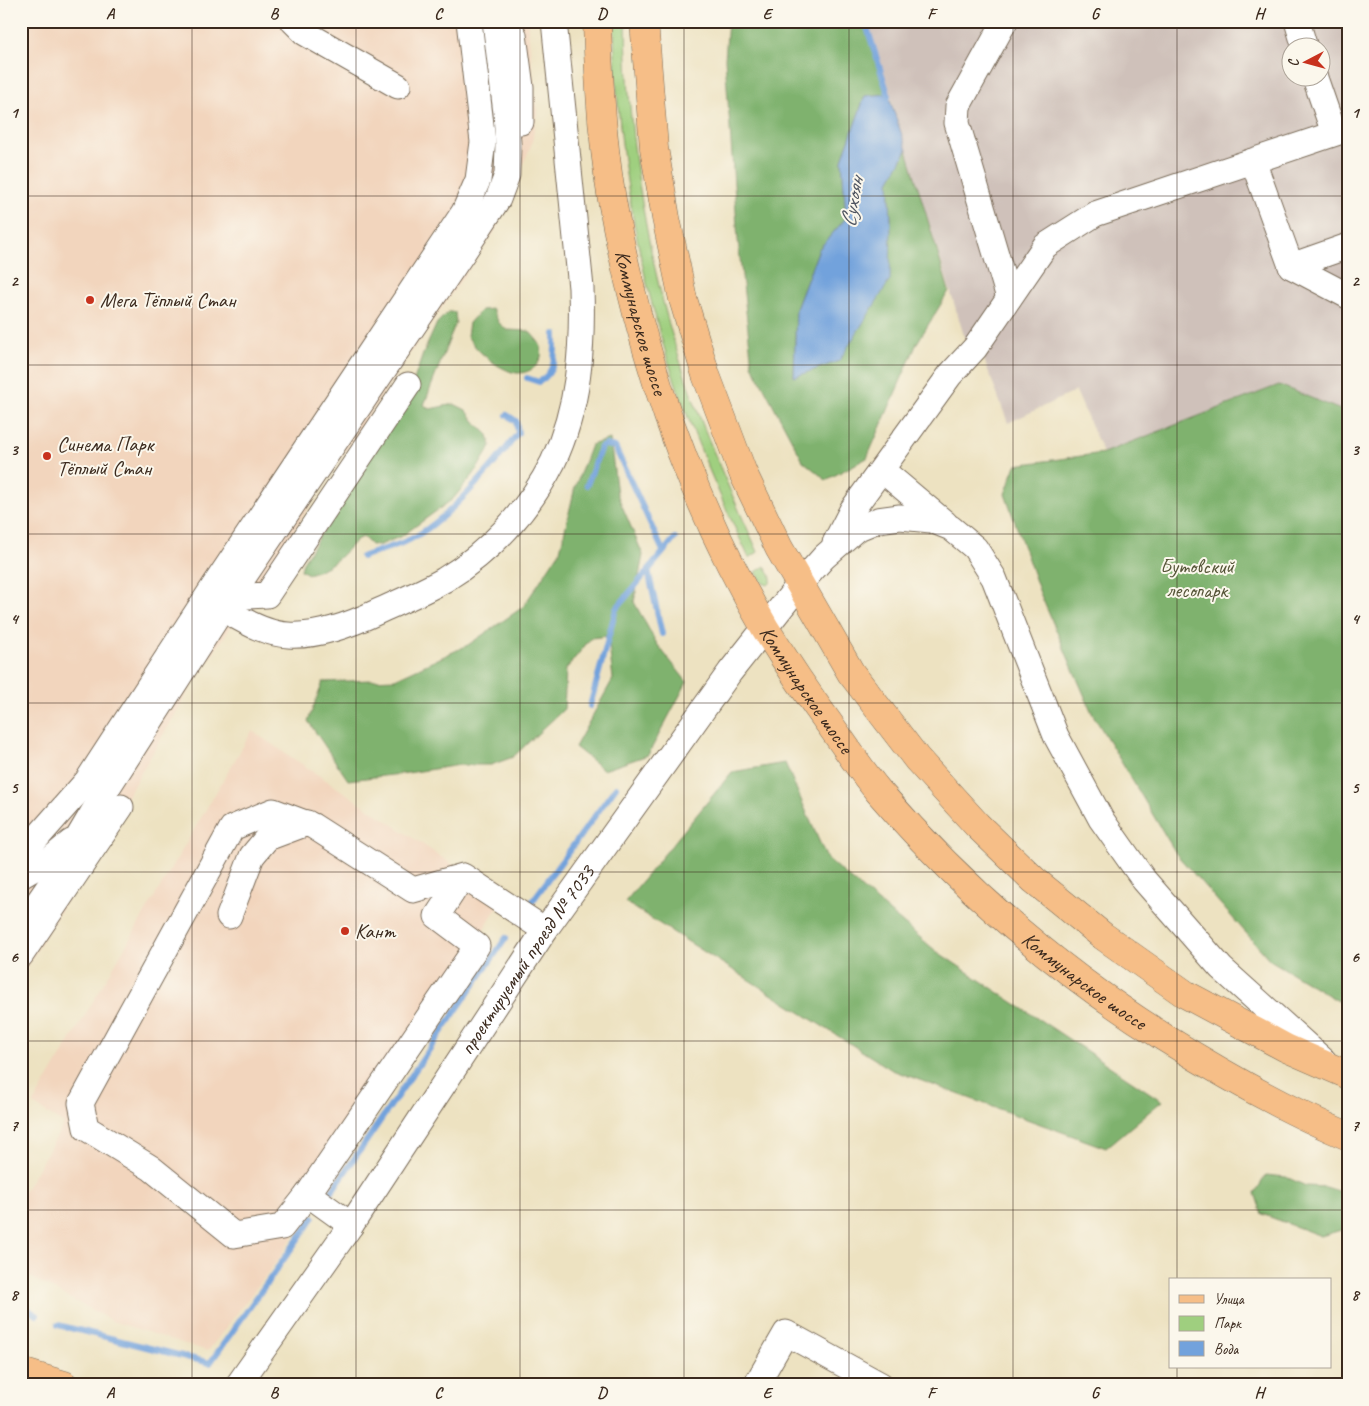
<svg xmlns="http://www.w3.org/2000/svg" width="1369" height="1406" viewBox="0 0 1369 1406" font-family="Caveat,sans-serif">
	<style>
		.built { fill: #f2d5bd }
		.industrial { fill: #cfc1ba; fill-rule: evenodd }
		.green { fill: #9fcf7f; stroke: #6d7c4e }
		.forest { fill: #7fb26e; stroke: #5d6e46 }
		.water { fill: #72a2dc; stroke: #56667d }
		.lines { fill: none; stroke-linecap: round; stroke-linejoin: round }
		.stream { stroke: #72a2dc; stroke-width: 6 }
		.minor-casing { stroke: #796a57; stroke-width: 27 }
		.major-casing { stroke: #796a57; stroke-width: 29 }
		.highway-casing { stroke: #796a57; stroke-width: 29 }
		.minor { stroke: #fff; stroke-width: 25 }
		.major { stroke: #f6be87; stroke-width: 28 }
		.highway { stroke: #f6be87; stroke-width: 28 }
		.grid { fill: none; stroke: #3b2a1e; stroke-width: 1; stroke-opacity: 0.55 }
		.poi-dot { fill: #c8321e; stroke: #fbf7ec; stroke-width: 2 }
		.labels { text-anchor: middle; stroke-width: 4; stroke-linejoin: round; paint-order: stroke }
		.poi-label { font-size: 21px; fill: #3b2a1e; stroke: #fbf7ec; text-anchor: start }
		.street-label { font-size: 21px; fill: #3b2a1e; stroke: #fbf7ec }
		.park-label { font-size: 21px; fill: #545336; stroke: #fbf7ec }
		.water-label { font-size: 22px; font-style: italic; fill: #4e5460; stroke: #fbf7ec }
		.neatline { fill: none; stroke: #3b2a1e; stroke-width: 2 }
		.grid-label { font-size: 16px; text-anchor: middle; font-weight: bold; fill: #3b2a1e }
	</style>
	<rect width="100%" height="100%" fill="#fbf7ec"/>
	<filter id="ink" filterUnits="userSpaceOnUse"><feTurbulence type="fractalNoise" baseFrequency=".02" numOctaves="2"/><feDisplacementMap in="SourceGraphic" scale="10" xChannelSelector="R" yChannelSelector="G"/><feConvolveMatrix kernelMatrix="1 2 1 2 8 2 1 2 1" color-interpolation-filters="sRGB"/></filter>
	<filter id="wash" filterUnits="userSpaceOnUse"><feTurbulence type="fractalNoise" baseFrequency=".0096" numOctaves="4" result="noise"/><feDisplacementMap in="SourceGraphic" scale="20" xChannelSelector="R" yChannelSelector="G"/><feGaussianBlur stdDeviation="1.12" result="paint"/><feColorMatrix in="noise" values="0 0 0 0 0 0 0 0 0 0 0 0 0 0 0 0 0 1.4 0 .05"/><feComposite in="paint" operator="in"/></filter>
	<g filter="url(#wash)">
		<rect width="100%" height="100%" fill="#ede2c1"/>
		<path class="built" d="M21 21H527L537 110 532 143 495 231 404 362 190 689 21 977Z
			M252 731 503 898 280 1257 208 1351 112 1321 21 1272V1197L64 1124 33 1104Z"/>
		<path class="industrial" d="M867 21H1348V413L1279 385 1103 453 1076 391 1008 423 983 357 966 342ZM1292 48H1322V78H1292Z"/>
		<path class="green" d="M614 21H626C627 143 649 274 689 388 709 444 733 498 758 552L749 558C723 503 698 447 678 390 638 276 615 142 614 21Z
			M765 566 771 577V582L768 585 763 583 756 572Z"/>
		<path class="forest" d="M728 21H867L888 94 865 96 842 160 846 218 819 249 796 309 794 377 891 220 889 182 907 150 949 291 917 343 867 458 826 480 803 461 752 365 738 240 725 59Z
			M492 309 499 323 507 330 529 331C533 336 539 341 541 347 545 366 525 378 509 371 492 364 477 351 467 336L469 323 481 310Z
			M448 312H455L456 322 424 405 430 409 454 404 466 410 477 424 488 435 491 446 474 474 453 499 402 536 380 545H371L363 537C354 539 352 546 345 552 335 563 322 570 308 574L301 570 303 562 407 400 423 354 437 323Z
			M1279 385 1348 413V1007L1270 960 1177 855 1092 713 1040 593 1005 494 1016 465 1103 453Z
			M610 439 617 494 643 555 634 602 657 644 687 682 648 755 604 770 575 747 613 679 608 636 591 638 566 669 564 709 513 757 491 765H460L401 774 348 780 308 721 323 682 395 679 468 645 523 607 560 551 575 487 591 445Z
			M785 763 827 859 936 951 1162 1101 1106 1148 892 1070 625 902 732 772Z
			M1266 1175 1286 1177 1306 1186 1326 1187 1348 1194V1228L1321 1236 1262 1214 1255 1193Z"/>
		<path class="water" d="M888 94 907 150 889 182 891 220 890 280 839 361 794 377 796 309 819 249 846 218 842 160 865 96Z"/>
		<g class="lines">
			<path class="stream" d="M865 21 888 94 887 102
				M527 378 539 382C557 372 555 352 555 334
				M587 485 601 447 606 445 615 447 663 551
				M362 557C377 551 394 547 409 540 446 522 493 467 518 433L516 421 507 415
				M648 570 662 634
				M590 706 616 609 675 538
				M531 903 616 787
				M332 1191 506 938
				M21 1299 30 1311 37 1315
				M58 1325 210 1363 313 1218"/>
		</g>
	</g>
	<g filter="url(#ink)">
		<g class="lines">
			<defs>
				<g id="minor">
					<path d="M293 21 305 33 398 86"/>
					<path d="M1005 21 958 106 957 123 1009 298"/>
					<path d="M1297 21 1305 48"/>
					<path d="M514 35 521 87V122"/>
					<path d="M1315 78 1334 133"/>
					<path d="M1253 161 1291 266 1348 246"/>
					<path d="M1291 266 1348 296"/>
					<path d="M882 470 945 523"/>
					<path d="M835 543 852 510 950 375 975 348 1045 246 1095 214 1348 129"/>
					<path d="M230 597 267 595 408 385"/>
					<path d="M232 614C249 624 268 634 288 635 319 637 352 624 379 611 401 601 423 592 444 580 490 552 529 510 553 462 579 407 583 348 581 288L554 21"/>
					<path d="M21 851 28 848 87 781 214 586 464 212 478 180 483 142 469 21"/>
					<path d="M21 876 52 858 71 842"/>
					<path d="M463 876 437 916 477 946 308 1194 282 1227 234 1235 151 1168 86 1128 81 1103 232 828 273 811 313 826 413 890 463 876 545 930"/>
					<path d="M229 916 252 856 267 838 307 823"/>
					<path d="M21 927 59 872 79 836 108 787 230 597 462 254 498 199 507 175 508 144 506 113 495 21"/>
					<path d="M21 955 121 807"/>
					<path d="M308 1194 351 1225"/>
					<path id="s1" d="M238 1385 351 1225 545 930 730 672 799 585 824 557 856 529 878 520 900 517 931 520 951 528 975 548 994 578 1056 736 1101 819 1144 880 1221 968 1324 1061"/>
					<path d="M756 1385 786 1333 881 1385"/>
				</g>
				<g id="major">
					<path id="s2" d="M597 21C599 90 603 159 617 227 645 367 693 505 765 628 786 662 809 696 833 729 848 750 862 772 879 792 962 888 1058 971 1165 1038 1224 1075 1284 1109 1348 1136"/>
					<path d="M644 21 654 148 666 218 683 299 706 375 743 473 779 548 851 673 917 759 977 825 1034 880 1103 936 1185 994 1286 1048 1348 1075"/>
				</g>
				<path id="highway" d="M21 1372 64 1385"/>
			</defs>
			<use href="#minor" class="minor-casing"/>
			<use href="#major" class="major-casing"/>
			<use href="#highway" class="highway-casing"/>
			<use href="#minor" class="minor"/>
			<use href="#major" class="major"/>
			<use href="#highway" class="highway"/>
		</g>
	</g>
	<path class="grid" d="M192 21V1385M356 21V1385M520 21V1385M684 21V1385M849 21V1385M1013 21V1385M1177 21V1280M21 196H1348M21 365H1348M21 534H1348M21 703H1348M21 872H1348M21 1041H1348M21 1210H1348M1177 1367V1385"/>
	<g class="poi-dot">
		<circle cx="90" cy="300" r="5"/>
		<circle cx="47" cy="456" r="5"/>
		<circle cx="345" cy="931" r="5"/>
	</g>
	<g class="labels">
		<g class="poi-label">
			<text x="100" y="307">Мега Тёплый Cтан</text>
			<text x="57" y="451">Синема Парк<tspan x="57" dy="24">Тёплый Стан</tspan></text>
			<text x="355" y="938">Кант</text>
		</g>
		<g class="street-label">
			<text dy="7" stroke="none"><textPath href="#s2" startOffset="306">Коммунарское шоссе</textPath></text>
			<text dy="7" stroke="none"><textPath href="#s2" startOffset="711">Коммунарское шоссе</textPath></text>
			<text dy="7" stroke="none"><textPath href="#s1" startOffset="514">проектируемый проезд № 7033</textPath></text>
			<text dy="7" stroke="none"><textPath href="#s2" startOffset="1116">Коммунарское шоссе</textPath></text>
		</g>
		<g class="park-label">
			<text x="1197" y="573">Бутовский<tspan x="1197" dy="24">лесопарк</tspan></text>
		</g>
		<g class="water-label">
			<text transform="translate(851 202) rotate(-80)" y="8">Сухоян</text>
		</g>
	</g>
	<rect width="1369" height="1406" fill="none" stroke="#fbf7ec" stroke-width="55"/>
	<rect x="1169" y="1278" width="162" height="90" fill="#fbf7ec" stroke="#aea59a"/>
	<rect x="1179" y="1295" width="25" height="8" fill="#f6be87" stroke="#aea59a"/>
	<text x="1214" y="1304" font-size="15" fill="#3b2a1e">Улица</text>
	<rect x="1179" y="1316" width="25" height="15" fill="#9fcf7f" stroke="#aea59a"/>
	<text x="1214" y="1328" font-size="15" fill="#3b2a1e">Парк</text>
	<rect x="1179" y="1341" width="25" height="15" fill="#72a2dc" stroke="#aea59a"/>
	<text x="1214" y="1354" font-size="15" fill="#3b2a1e">Вода</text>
	<g transform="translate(1306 62) rotate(264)"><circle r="24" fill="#fbf7ec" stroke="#aea59a"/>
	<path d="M0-4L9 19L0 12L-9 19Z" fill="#c8321e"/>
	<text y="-8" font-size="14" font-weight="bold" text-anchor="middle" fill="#3b2a1e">С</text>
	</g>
	<rect x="28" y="28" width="1314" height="1350" class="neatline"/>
	<g class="grid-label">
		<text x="110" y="19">A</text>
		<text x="274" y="19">B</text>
		<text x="438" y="19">C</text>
		<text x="602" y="19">D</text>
		<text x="767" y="19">E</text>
		<text x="931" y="19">F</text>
		<text x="1095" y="19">G</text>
		<text x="1259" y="19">H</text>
		<text x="14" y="118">1</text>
		<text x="1355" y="118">1</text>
		<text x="14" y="286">2</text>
		<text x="1355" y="286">2</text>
		<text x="14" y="455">3</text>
		<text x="1355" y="455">3</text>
		<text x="14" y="624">4</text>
		<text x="1355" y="624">4</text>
		<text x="14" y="793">5</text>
		<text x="1355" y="793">5</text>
		<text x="14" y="962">6</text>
		<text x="1355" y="962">6</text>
		<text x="14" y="1131">7</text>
		<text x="1355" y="1131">7</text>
		<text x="14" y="1300">8</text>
		<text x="1355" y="1300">8</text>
		<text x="110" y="1398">A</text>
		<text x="274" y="1398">B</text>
		<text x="438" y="1398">C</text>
		<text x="602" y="1398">D</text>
		<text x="767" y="1398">E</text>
		<text x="931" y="1398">F</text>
		<text x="1095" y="1398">G</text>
		<text x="1259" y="1398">H</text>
	</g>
</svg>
